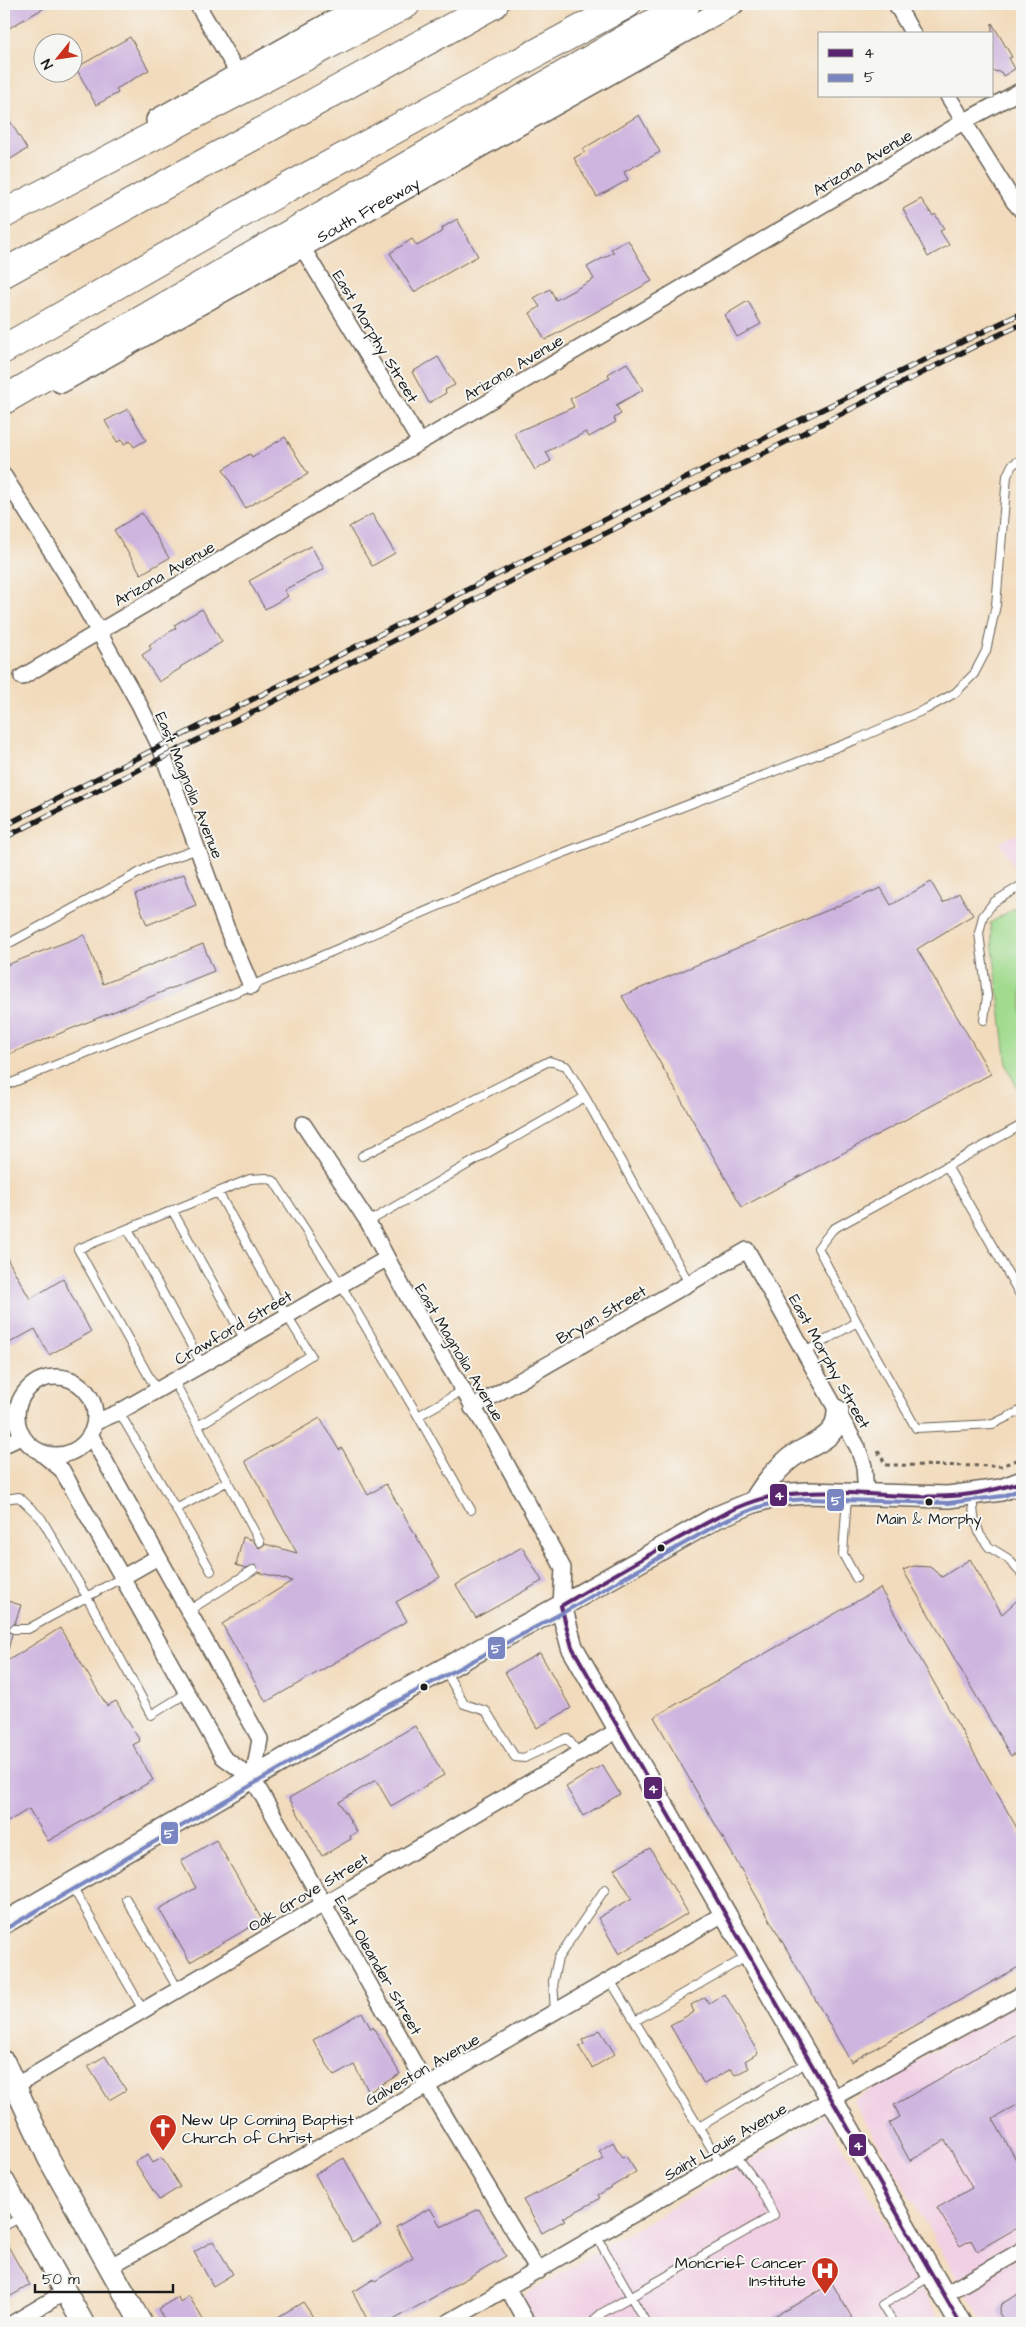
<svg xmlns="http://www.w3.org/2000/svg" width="1026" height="2327" viewBox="0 0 1026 2327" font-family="'Architects Daughter',sans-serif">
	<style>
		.built { fill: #f1d0e4 }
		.green { fill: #a0db8e; stroke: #5e7c55 }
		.building { fill: #ceb5df }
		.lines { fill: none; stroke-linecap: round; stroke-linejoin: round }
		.lane-casing { stroke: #675f54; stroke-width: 10 }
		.street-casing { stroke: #675f54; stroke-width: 18 }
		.secondary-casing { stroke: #675f54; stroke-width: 24 }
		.highway-casing { stroke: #675f54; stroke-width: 30 }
		.path { stroke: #675f54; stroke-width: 3; stroke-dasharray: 4 4; stroke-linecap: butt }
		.lane { stroke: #fff; stroke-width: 8 }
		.street { stroke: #fff; stroke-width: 15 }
		.secondary { stroke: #fff; stroke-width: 21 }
		.highway { stroke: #fff; stroke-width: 28 }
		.rail-casing { stroke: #1c1c1c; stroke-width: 5.5 }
		.rail { stroke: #f6f6f2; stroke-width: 4; stroke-dasharray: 11; stroke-linecap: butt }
		.bus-1-casing { stroke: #f6f6f2; stroke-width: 8 }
		.bus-2-casing { stroke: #f6f6f2; stroke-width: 8 }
		.bus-1 { stroke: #5a256f; stroke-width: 4 }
		.bus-2 { stroke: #7986c2; stroke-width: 4 }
		.bus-dot { fill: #1c1c1c; stroke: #f6f6f2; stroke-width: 2 }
		.labels { text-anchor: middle; stroke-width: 4; stroke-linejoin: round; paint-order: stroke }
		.bus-label { font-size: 15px; fill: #1c1c1c; stroke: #f6f6f2 }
		.street-label { font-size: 16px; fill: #1c1c1c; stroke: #f6f6f2 }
		.poi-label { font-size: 16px; fill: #1c1c1c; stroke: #f6f6f2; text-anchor: start }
		.line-badge { stroke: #f6f6f2; stroke-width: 2 }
		.badge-label { font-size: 14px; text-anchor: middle; font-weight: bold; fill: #fff }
	</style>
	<rect width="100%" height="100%" fill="#f6f6f2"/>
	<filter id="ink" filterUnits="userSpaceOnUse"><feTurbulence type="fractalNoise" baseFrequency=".02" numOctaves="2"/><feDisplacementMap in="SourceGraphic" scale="10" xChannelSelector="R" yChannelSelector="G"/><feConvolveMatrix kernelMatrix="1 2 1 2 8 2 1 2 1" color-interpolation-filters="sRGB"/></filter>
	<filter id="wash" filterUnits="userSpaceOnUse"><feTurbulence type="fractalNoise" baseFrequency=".0096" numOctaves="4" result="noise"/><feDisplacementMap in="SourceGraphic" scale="20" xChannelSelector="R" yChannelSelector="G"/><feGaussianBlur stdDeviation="1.12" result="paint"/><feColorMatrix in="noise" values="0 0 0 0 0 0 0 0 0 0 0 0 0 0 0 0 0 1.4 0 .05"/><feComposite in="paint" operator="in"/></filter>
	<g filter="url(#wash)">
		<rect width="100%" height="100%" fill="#f2dbbc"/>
		<path class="built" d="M1022 833V882L999 842Z
			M1022 1999V2323H984L853 2100Z
			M825 2116 942 2323H535L520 2298Z"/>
		<path class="green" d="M1022 904V1089L1018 1090 1007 1066 990 923Z"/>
		<g id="blocks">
			<path class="building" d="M4 4H51L4 31Z
				M992 23 1012 57 1009 58 1015 69 1003 76 1001 72 992 71Z
				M130 37 149 70 116 89 118 93 96 105 76 68Z
				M4 111 27 149 4 163Z
				M639 115 660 152 624 172 628 180 597 197 574 158 585 152 583 149Z
				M921 199 933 216 935 214 944 229 940 231 949 245 928 257 903 209Z
				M457 219 478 256 414 292 390 253 412 239 417 246 443 231 442 228Z
				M628 240 652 281 545 340 530 313 540 307 534 298 550 289 556 300 594 279 587 267 614 252 611 249Z
				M748 301 761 324 737 337 725 315Z
				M438 357 455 385 445 390 446 393 429 403 412 372Z
				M627 363 643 390 616 405 621 414 614 418 616 422 589 437 586 432 546 452 551 461 535 470 514 433 574 407 570 399 610 378 608 374Z
				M128 409 146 440 134 447 130 441 124 444 122 440 117 442 105 421Z
				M285 437 308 474 245 508 223 469 250 454 252 457Z
				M142 513 169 558 141 574 114 530Z
				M372 514 395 553 372 566 349 527Z
				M311 546 324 569 284 590 288 596 265 609 249 581Z
				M202 609 222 642 180 667 181 668 159 682 142 655 151 649 149 645 176 628 174 625Z
				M184 874 196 905 147 925 135 894Z
				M931 882 943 903 959 893 973 915 917 949 991 1074 742 1207 622 996 881 888 891 905Z
				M84 935 103 984 203 944 214 971 4 1056V966Z
				M4 1253 30 1299 63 1279 91 1332 49 1355 35 1329 4 1346Z
				M320 1418 339 1450 342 1448 368 1495 386 1484 440 1577 396 1602 407 1621 266 1702 222 1624 292 1581 258 1572 255 1565 246 1568 236 1565 243 1537 252 1540 259 1548 265 1544 297 1553 245 1461Z
				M522 1547 542 1581 476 1618 456 1585Z
				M970 1559 1002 1614 1022 1596V1750L1011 1756 903 1570 914 1566 930 1567 942 1577Z
				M880 1588 1022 1837V1965L851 2062 654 1717Z
				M4 1600 21 1605 15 1623 9 1627V1631L12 1634 8 1650 4 1649Z
				M60 1628 107 1706 116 1701 140 1741 133 1745 153 1780 48 1841 29 1809 4 1824V1663Z
				M540 1653 571 1708 537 1728 505 1672Z
				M415 1726 444 1775 391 1806 376 1780 339 1802 357 1832 350 1836 351 1839 322 1856 289 1798Z
				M602 1765 620 1794 583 1816 566 1787Z
				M216 1840 262 1920 190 1962 159 1909 196 1888 181 1861Z
				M650 1848 688 1913 619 1954 598 1918 632 1898 614 1869Z
				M725 1994 758 2053 745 2061 749 2068 735 2075 731 2069 704 2084 670 2025 694 2012 691 2005 705 1997 709 2004Z
				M362 2012 371 2029 373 2027 400 2074 369 2092 354 2065 334 2076 313 2040Z
				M600 2030 615 2054 592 2068 579 2047 584 2044 582 2040Z
				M1022 2031V2102L993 2119 1022 2170V2225L977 2251 971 2240 960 2246 937 2208 972 2188 945 2140 910 2161 889 2123 900 2117 894 2105Z
				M105 2056 126 2090 109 2100 88 2066Z
				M613 2142 622 2158 626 2156 636 2172 598 2195 600 2198 594 2202 563 2218 565 2220 542 2233 523 2200 604 2159 599 2151Z
				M148 2155 153 2163 162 2158 180 2187 159 2200 135 2162Z
				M344 2158 381 2226 352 2242 315 2174Z
				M430 2208 441 2227 479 2209 506 2256 388 2323H369L353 2292 374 2279 375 2281 413 2258 396 2227Z
				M4 2239 30 2285 4 2300Z
				M213 2241 233 2274 213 2286 194 2252Z
				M832 2283 855 2323H761L795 2305Z
				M1022 2292V2323H1005L999 2313 1001 2304Z
				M189 2296 205 2323H166L158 2309 178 2297 180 2302Z
				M303 2302 317 2323H268Z"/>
		</g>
	</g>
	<g filter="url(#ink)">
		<use href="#blocks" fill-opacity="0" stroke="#675f54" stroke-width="1"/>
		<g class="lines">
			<defs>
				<path id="lane" d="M4 946 155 864 198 849
					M984 1020 987 996 979 933 983 916 994 902 1022 885
					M4 1086 251 986 553 857 855 740 926 709 955 693 974 674 986 651 996 605 1007 476 1012 465 1022 459
					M362 1156 549 1061 566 1066 585 1097
					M947 1166 1022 1298
					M172 1210 245 1340
					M368 1222 585 1097 689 1283
					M128 1229 202 1365
					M857 1322 916 1428 993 1424 1022 1410
					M805 1352 857 1322 818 1248 833 1229 1022 1125
					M174 1381 260 1542
					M157 1391 78 1249 250 1179 266 1178 274 1181 341 1285 418 1416 462 1391
					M119 1412 176 1509 228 1481
					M418 1416 471 1510
					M198 1426 311 1355 287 1316 218 1192
					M972 1495 974 1517 980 1535 989 1547 1007 1558 1022 1574
					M847 1496 843 1554 856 1578
					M4 1499 19 1497 41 1518 87 1597 151 1715 187 1693
					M176 1509 211 1571
					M188 1611 253 1570
					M14 1629H28L123 1577
					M445 1670 464 1704 486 1711 515 1757 524 1758 567 1738 579 1754
					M72 1886 143 2010
					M126 1899 178 1989
					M610 1980 721 2164
					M555 2012 553 1981 558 1958 605 1889
					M635 2021 748 1956
					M699 2127 809 2061
					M4 2226 22 2217
					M597 2237 646 2323
					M595 2323V2319L602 2313 774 2215 758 2185 736 2155
					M893 2323 882 2305 931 2276"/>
				<path id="street" d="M197 4 238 73
					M896 4 913 34
					M948 96 1014 202 1022 211
					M302 247 420 442
					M4 476 72 584 139 704 160 747 227 929 251 986
					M22 677 963 122 1022 90
					M303 1124 368 1222 411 1303 499 1450 563 1568 561 1606
					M17 1416a39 39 0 1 1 78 0a39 39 0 1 1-78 0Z
					M472 1408 747 1250 858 1448 864 1466 866 1495
					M96 1422 119 1412 386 1259
					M91 1436 260 1739 253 1779
					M4 1445 21 1437
					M42 1454 62 1470 223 1757 253 1779 427 2086 538 2271
					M123 1577 158 1557
					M15 2086 620 1729
					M109 2267 427 2086 725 1913
					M508 2289 527 2323
					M944 2295 1022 2250
					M13 2323 65 2292
					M447 2323 831 2099 1022 1994"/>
				<g id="secondary">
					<path d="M157 120 364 4"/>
					<path id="s1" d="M61 382 733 4"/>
					<path d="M754 1502C764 1485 774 1472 788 1460 808 1443 838 1442 838 1411"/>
					<path d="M561 1606 572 1647 960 2323"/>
					<path d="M4 1923 372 1708 561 1606 717 1517 754 1502 779 1495 807 1493 948 1497 1001 1490 1022 1482"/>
					<path d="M4 2062 49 2159 141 2323"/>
					<path d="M4 2182 83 2323"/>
				</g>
				<path id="highway" d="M4 214 406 4
					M4 273 494 4
					M4 349 281 191 627 4
					M4 400 686 4"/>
			</defs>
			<use href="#lane" class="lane-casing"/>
			<use href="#street" class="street-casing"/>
			<use href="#secondary" class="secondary-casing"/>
			<use href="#highway" class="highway-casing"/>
			<path class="path" d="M878 1451 886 1465 1001 1466 1022 1458"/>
			<use href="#lane" class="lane"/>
			<use href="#street" class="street"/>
			<use href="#secondary" class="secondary"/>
			<use href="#highway" class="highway"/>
			<defs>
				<path id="rail" d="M4 826 798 421 1022 313
					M4 838 977 345 1022 324"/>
			</defs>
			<use href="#rail" class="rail-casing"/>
			<use href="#rail" class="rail"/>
			<defs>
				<path id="bus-1" d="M561 1606 572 1647 960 2323
					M561 1606C604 1581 646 1556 690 1532 718 1517 748 1499 781 1495 841 1487 902 1501 963 1495 983 1493 1002 1488 1022 1482"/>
				<path id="bus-2" d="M7 1928 375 1713 564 1612 720 1523 756 1508 780 1501 807 1499 948 1503 1003 1496 1022 1489"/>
			</defs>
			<use href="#bus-1" class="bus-1-casing"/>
			<use href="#bus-2" class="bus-2-casing"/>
			<use href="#bus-1" class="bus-1"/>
			<use href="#bus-2" class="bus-2"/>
		</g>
	</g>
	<defs>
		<symbol id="church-pin" viewBox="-11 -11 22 30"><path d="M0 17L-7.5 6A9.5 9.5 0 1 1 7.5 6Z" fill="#c8321e" stroke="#f6f6f2"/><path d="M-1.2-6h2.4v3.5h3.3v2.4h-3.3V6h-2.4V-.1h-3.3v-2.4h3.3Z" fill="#fff"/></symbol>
		<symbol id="hospital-pin" viewBox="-11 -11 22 30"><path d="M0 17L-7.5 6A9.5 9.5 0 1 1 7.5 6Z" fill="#c8321e" stroke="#f6f6f2"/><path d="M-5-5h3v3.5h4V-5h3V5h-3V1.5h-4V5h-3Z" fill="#fff"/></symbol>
	</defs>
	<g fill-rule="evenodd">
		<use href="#church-pin" x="147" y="2112" width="32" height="43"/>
		<use href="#hospital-pin" x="809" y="2255" width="32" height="43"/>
	</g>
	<g class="bus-dot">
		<circle cx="929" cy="1502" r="4.5"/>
		<circle cx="661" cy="1548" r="4.5"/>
		<circle cx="424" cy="1687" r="4.5"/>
	</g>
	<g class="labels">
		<g class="bus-label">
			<text x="929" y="1524">Main &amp; Morphy</text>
		</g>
		<g class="street-label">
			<text transform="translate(862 162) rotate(-31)" y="6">Arizona Avenue</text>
			<text dy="6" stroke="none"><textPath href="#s1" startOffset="352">South Freeway</textPath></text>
			<text transform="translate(376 336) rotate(59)" y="6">East Morphy Street</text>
			<text transform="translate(513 367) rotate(-31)" y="6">Arizona Avenue</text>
			<text transform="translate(164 573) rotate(-30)" y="6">Arizona Avenue</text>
			<text transform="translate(190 785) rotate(68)" y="6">East Magnolia Avenue</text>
			<text transform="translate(601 1314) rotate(-30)" y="6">Bryan Street</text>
			<text transform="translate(233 1327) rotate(-30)" y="6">Crawford Street</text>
			<text transform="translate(460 1352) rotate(59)" y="6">East Magnolia Avenue</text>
			<text transform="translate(830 1361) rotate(61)" y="6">East Morphy Street</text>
			<text transform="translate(308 1892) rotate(-31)" y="6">Oak Grove Street</text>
			<text transform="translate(379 1965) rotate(60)" y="6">East Oleander Street</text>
			<text transform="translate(422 2069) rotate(-30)" y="6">Galveston Avenue</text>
			<text transform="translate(725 2141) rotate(-30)" y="6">Saint Louis Avenue</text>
		</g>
		<g class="poi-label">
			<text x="182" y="2125">New Up Coming Baptist<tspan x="182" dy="18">Church of Christ</tspan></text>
			<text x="806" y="2268" text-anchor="end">Moncrief Cancer<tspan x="806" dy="18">Institute</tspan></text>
		</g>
	</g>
	<g class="line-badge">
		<rect x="769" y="1483" width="19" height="24" rx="5" fill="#5a256f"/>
		<rect x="826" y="1488" width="19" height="24" rx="5" fill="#7986c2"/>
		<rect x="487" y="1636" width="19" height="24" rx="5" fill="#7986c2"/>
		<rect x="643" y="1776" width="20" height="24" rx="5" fill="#5a256f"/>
		<rect x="160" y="1821" width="19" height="24" rx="5" fill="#7986c2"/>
		<rect x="848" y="2133" width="19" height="24" rx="5" fill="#5a256f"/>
	</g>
	<g class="badge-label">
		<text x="779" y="1500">4</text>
		<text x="836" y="1505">5</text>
		<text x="496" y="1653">5</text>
		<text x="653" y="1793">4</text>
		<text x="169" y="1838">5</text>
		<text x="858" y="2150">4</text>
	</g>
	<rect width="1026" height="2327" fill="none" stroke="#f6f6f2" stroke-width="20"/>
	<rect x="818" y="32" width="175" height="65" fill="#f6f6f2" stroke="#9f9f9c"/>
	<rect x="828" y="49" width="25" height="8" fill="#5a256f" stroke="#9f9f9c"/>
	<text x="864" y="58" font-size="15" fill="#1c1c1c">4</text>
	<rect x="828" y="74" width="25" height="8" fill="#7986c2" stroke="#9f9f9c"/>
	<text x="864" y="82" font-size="15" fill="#1c1c1c">5</text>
	<g transform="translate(58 58) rotate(240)"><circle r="24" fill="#f6f6f2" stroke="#9f9f9c"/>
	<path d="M0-4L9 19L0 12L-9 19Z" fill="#c8321e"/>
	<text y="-8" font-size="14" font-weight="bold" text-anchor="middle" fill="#1c1c1c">N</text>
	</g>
	<path d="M35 2284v8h138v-8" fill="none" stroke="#1c1c1c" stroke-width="2.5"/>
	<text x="42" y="2284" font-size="15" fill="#1c1c1c" stroke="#f6f6f2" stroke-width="4" paint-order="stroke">50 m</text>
</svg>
